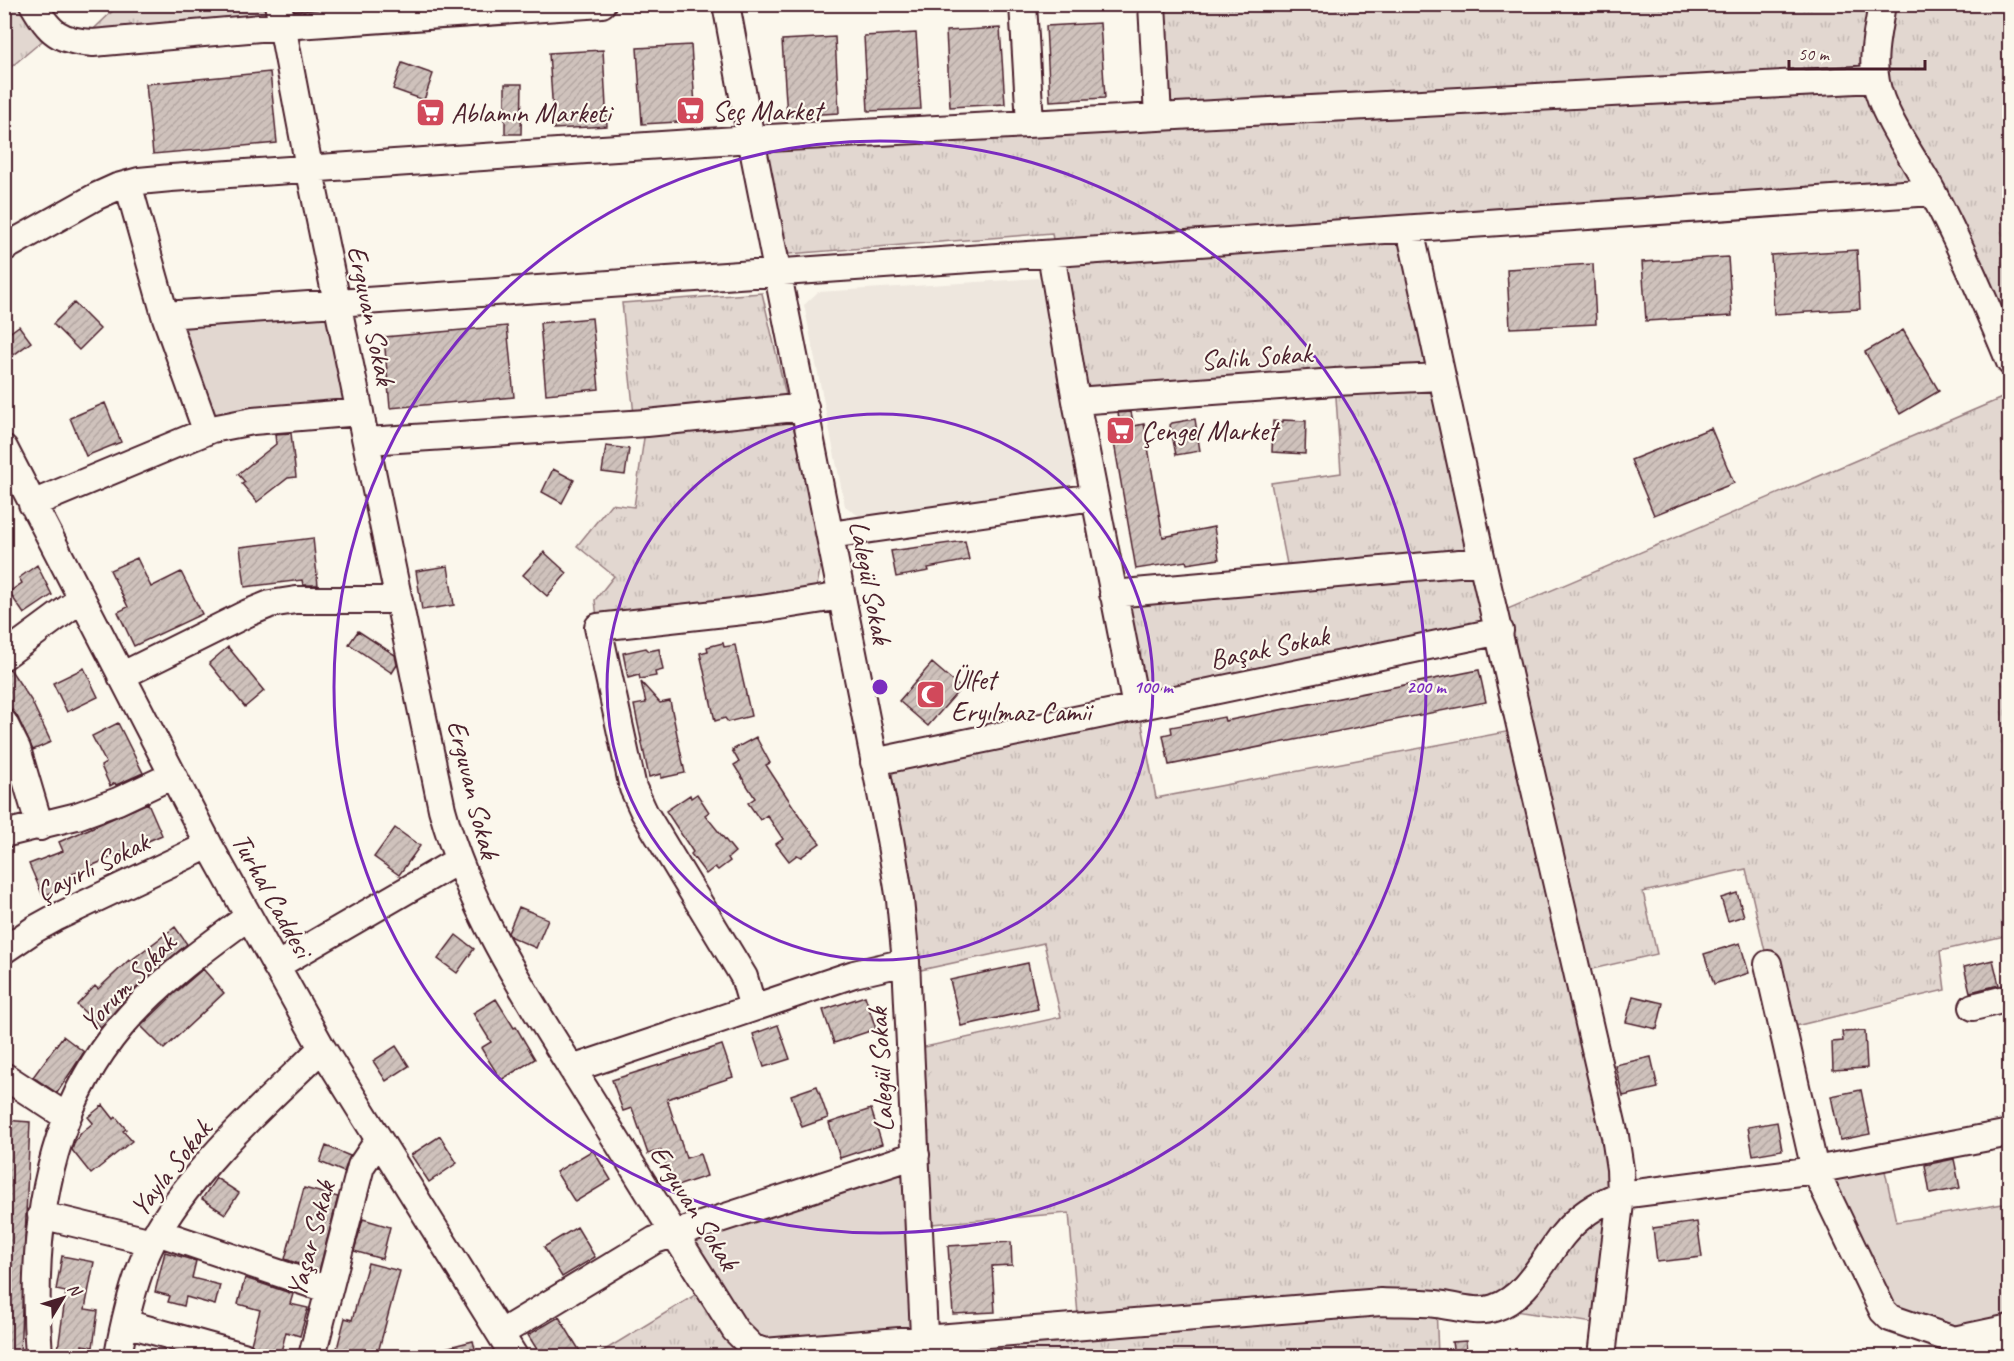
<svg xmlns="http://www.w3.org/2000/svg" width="2014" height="1361" viewBox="0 0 2014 1361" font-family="Caveat,sans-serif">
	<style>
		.built { fill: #eee7de }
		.grass { fill: url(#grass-tufts); stroke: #967b7e; stroke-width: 1.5; fill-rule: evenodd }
		.green { fill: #e2d7d0; stroke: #967b7e; stroke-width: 1.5 }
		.building { fill: url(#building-hatch); stroke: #4a1f2b; stroke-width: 1.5 }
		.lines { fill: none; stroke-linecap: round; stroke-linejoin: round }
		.minor-casing { stroke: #4a1f2b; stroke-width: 30 }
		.minor { stroke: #fbf7ec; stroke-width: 26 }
		.ring { fill: none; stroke: #7b2cbf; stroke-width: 3 }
		.labels { text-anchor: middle; stroke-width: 4.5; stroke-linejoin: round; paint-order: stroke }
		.poi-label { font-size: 28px; fill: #4a1f2b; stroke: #fbf7ec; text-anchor: start }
		.street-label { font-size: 28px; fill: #4a1f2b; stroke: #fbf7ec }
		.centre { fill: #7b2cbf; stroke: #fbf7ec; stroke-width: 3 }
		.ring-label { font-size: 18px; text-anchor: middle; font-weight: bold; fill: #7b2cbf; stroke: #fbf7ec; stroke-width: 4.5; stroke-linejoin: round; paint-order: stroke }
	</style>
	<defs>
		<pattern id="grass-tufts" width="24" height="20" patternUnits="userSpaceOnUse" patternTransform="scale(1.5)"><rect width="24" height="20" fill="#e2d7d0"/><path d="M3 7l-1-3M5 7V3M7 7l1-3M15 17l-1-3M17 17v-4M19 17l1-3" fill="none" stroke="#c3b8b3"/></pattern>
		<pattern id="building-hatch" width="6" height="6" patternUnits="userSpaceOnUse" patternTransform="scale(1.5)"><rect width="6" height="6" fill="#cfc2bc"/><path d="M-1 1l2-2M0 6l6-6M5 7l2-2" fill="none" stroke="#b3a6a2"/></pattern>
	</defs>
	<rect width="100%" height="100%" fill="#fbf7ec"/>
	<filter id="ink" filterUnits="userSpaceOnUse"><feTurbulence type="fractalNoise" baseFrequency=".0167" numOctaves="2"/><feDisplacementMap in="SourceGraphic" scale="12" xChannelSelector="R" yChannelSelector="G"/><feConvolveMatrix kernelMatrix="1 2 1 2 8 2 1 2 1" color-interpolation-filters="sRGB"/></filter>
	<g filter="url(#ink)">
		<path class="built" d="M1039 278 1079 472 1063 493 860 517 845 506 804 305 818 292Z"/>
		<path class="grass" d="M5 5H33L53 32 5 72Z
			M119 5H278L282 26 80 42Z
			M1152 5H2009V362L1932 192 1410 229 1496 614 2009 395V935L1940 951 1945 990 1783 1029 1746 869 1643 892 1657 954 1579 972 1609 1106 1606 1325 1496 1308 1436 1305 1438 1356H595L708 1287 735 1330 1079 1326 1069 1213 919 1225 911 1050 1061 1017 1044 943 907 973 874 762 1136 707 1076 401 1052 233 789 254 751 139 1158 117ZM1335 382 1341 473 1271 483 1288 569 1124 587 1086 399ZM1499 632 1522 729 1156 798 1140 714Z
			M762 293 823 553 816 591 598 627 595 600 614 576 577 546 611 504 634 507 646 424H635L622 303Z"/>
		<path class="green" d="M337 303 360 412 206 430 165 315Z
			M916 1155 925 1339 764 1352 674 1233Z
			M1882 1157 1896 1222 2009 1203V1328L1954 1340 1890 1318 1815 1170Z"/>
		<path class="building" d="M1100 23 1105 98 1050 101 1046 26Z
			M1000 28 1005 104 950 107 946 31Z
			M916 33 921 109 868 111 864 36Z
			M835 37 839 113 787 116 782 40Z
			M691 45 696 121 642 124 637 48Z
			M603 50 607 126 554 129 549 53Z
			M402 63 433 74 424 100 393 89Z
			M270 72 277 143 153 154 146 84Z
			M505 84H522L521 134H505Z
			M1857 250 1860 309 1774 314 1771 255Z
			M1728 257 1732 316 1646 321 1642 262Z
			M1593 264 1596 324 1510 328 1507 269Z
			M74 303 100 329 79 350 53 324Z
			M592 318 599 389 546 394 540 323Z
			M19 326 31 342 4 362V337Z
			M507 326 514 397 390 408 384 337Z
			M1903 330 1939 391 1900 414 1865 352Z
			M105 403 121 442 86 456 70 418Z
			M1131 412 1134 426 1144 424 1145 429 1163 537 1214 527 1219 559 1187 564 1186 561 1136 569 1112 431 1121 430 1118 413Z
			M1195 419 1200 451 1176 455 1170 425 1172 423Z
			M1283 420 1306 421 1305 454 1272 452 1273 421 1283 422Z
			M1711 428 1734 483 1654 515 1631 460Z
			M291 433 296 477 288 478 257 502 242 484 245 482 238 474 276 444 275 434Z
			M606 446 629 449 625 475 602 472Z
			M553 469 574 480 562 503 542 492Z
			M313 538 318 585H303L302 580 245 587 240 547Z
			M965 541 969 560 928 568 929 571 896 577 891 551Z
			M544 552 567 573 547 596 523 575Z
			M137 558 151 587 181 572 202 614 134 646 118 612 128 607 110 570Z
			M37 565 52 595 24 614 9 592 22 583 19 578Z
			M448 566 454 605 422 610 416 571Z
			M358 631 395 655 397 665 392 673 349 644Z
			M723 643 724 647 735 645 751 716 728 722 725 718 715 721 700 653 708 651 707 647Z
			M228 647 264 691 245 707 209 663Z
			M646 648 649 651 659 649 663 670 655 672 656 676 640 679 639 675 628 678 623 653Z
			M932 663 961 688 928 726 899 701Z
			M84 668 98 697 67 712 53 683Z
			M10 669 31 700 51 742 33 750 17 716 12 710 4 708V671Z
			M1479 670 1486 702 1169 765 1163 735 1172 733 1171 727 1224 717 1225 721Z
			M641 682 660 703 670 701 685 773 661 778V774L649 777 634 705 646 703Z
			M118 723 143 773 116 785 115 783 110 786 101 766 106 763 92 736Z
			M756 737 770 763 766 765 804 823 820 843 801 857 797 855 789 861 776 844 783 839 767 815 760 820 748 803 755 798 734 765 739 762 732 750Z
			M697 794 709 812 705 815 735 852 728 858 730 861 718 870 715 867 706 874 691 854 693 852 666 811 690 795 691 798Z
			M148 803 162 835 66 877 69 885 43 896 29 864 63 851 59 842Z
			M395 828 420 846 399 875 374 857Z
			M1737 893 1744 916 1728 921 1721 898Z
			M519 907 548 919 536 948 511 937 508 933Z
			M175 927 187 944 139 985 101 1027 77 1005 95 986 98 989 129 960 130 961Z
			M456 935 474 949 457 973 438 959Z
			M1740 943 1749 973 1714 984 1704 954Z
			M1993 960 1999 985 1970 992 1964 967Z
			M1028 963 1038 1009 961 1026 950 980Z
			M203 969 224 993 164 1049 141 1026 175 993Z
			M865 996 876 1029 834 1043 823 1010Z
			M1633 996 1663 1003 1657 1029 1626 1022Z
			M496 999 514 1028 516 1027 535 1059 501 1080 481 1048 491 1042 473 1013Z
			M778 1025 790 1059 764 1067 753 1034Z
			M1865 1031 1867 1068 1833 1070 1832 1042 1843 1041 1842 1032Z
			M63 1036 84 1052 57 1093 33 1077Z
			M722 1045 733 1077 667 1099 686 1158 700 1154 707 1176 674 1187 661 1150 648 1154 632 1108 623 1111 612 1080Z
			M396 1046 409 1066 386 1081 373 1061Z
			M1651 1057 1658 1088 1623 1096 1615 1065Z
			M817 1086 828 1118 802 1127 791 1095Z
			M1861 1090 1870 1134 1840 1140 1831 1096Z
			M103 1105 114 1119 116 1117 126 1129 123 1131 132 1141 91 1174 72 1150 75 1141 82 1132 93 1123 88 1117Z
			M871 1109 882 1144 840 1158 829 1123Z
			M4 1120 30 1122 20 1356H4Z
			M1777 1122 1782 1150 1753 1155 1748 1127Z
			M440 1136 457 1163 429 1182 411 1155Z
			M326 1146 350 1156 344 1172 320 1162Z
			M593 1150 611 1180 575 1202 556 1172Z
			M1954 1159 1960 1188 1930 1194 1925 1165Z
			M216 1178 239 1193 225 1214 202 1199Z
			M304 1188 338 1197 319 1271 285 1259Z
			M363 1219 390 1227 382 1259 354 1251Z
			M1697 1222 1702 1257 1657 1262 1653 1228Z
			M577 1227 595 1257 562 1277 544 1247Z
			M1011 1242 1012 1265 992 1266 995 1312 953 1314 948 1246Z
			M165 1252 196 1261 192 1278 220 1285 215 1305 186 1297 184 1306 168 1302 170 1296 155 1292Z
			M62 1256 94 1262 85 1309 98 1311 93 1347 82 1345V1356H57L66 1292 56 1290Z
			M368 1263 400 1271 377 1356 359 1352 358 1356H335L345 1318 352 1320Z
			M245 1278 293 1294 290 1304 308 1308 300 1336 286 1332 280 1356H258L257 1352 251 1344 260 1310 238 1304Z
			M559 1317 583 1356H541L528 1335Z
			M473 1341 477 1356H433V1351Z
			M1466 1341 1467 1356H1454L1452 1342Z"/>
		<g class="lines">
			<defs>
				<path id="minor" d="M33 4C50 33 59 41 93 43L282 26 602 4
					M278 4 309 167 442 809C469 909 526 996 581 1083 632 1166 683 1248 735 1330L752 1347 764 1352 1381 1302C1399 1303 1417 1302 1436 1304 1455 1306 1476 1314 1494 1308 1526 1298 1543 1260 1562 1236 1577 1217 1598 1203 1621 1195L1815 1170 2010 1133
					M726 4 751 139 890 839 900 900 906 962 925 1355
					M1023 4 1030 123
					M1882 4C1878 30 1871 56 1876 82 1882 115 1915 160 1932 191 1961 246 1986 304 2010 362
					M1158 117 1875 79
					M128 184 165 315 1932 192
					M1410 229 1482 561 1615 1136 1620 1169 1621 1195 1602 1356
					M4 248 97 196 117 187 139 181 171 178 751 139 1158 117 1152 4
					M1051 254 1076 401 1136 707
					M165 315 206 430
					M1076 401 1335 382 1441 377
					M367 441 647 423 805 407
					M4 448 209 845 322 1048 514 1356
					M32 504 212 429 253 421 360 412
					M830 535 1094 497
					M1113 594 1482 561
					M4 656 81 599
					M121 676 248 613 270 604 296 600H399
					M4 723 17 749 40 827
					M874 762 1500 631
					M4 834 77 816 118 801 173 775
					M4 950 35 929 55 918 209 845
					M1768 964 1815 1170 1883 1311 1890 1318 1954 1340 2010 1328
					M276 966 457 861
					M1973 1007 2010 998
					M753 1008 744 977 644 812 633 788 598 627 761 609 842 596
					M572 1069 854 974 906 962
					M4 1076 67 1117
					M41 1215 152 1242
					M157 1232 329 1290
					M125 1323 243 1356
					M1993 1332 1995 1356
					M501 1333 655 1240 916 1155
					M39 1356C30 1240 44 1118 121 1026 157 983 203 950 248 917
					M118 1356C125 1317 137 1266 158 1231 200 1160 264 1105 322 1048
					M312 1356 361 1166 378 1141"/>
			</defs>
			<use href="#minor" class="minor-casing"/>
			<use href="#minor" class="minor"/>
		</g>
	</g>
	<g class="ring">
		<circle cx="880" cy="687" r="273"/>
		<circle cx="880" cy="687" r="546"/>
	</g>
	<defs>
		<symbol id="supermarket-square" viewBox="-11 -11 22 22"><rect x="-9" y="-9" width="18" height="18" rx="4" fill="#d1495b" stroke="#fbf7ec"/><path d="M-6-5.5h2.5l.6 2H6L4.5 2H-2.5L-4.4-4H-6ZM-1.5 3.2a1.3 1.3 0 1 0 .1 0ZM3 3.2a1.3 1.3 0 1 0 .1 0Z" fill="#fff"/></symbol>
		<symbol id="mosque-square" viewBox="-11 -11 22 22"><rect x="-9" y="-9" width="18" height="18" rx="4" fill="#d1495b" stroke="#fbf7ec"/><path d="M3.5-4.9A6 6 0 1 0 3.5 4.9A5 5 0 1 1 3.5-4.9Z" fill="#fff"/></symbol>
	</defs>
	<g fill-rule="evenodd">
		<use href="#supermarket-square" x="674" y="94" width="33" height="33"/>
		<use href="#supermarket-square" x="414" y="96" width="33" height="33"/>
		<use href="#supermarket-square" x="1104" y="414" width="33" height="33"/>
		<use href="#mosque-square" x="914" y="678" width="33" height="33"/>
	</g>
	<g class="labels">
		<g class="poi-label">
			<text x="712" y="120">Seç Market</text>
			<text x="451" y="122">Ablamın Marketi</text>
			<text x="1141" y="440">Çengel Market</text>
			<text x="951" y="689">Ülfet<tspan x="951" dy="32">Eryılmaz Camii</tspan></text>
		</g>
		<g class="street-label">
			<text transform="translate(372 315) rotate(78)" y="10">Erguvan Sokak</text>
			<text transform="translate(1256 356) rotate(-4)" y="10">Salih Sokak</text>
			<text transform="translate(871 582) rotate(79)" y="10">Lalegül Sokak</text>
			<text transform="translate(1269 647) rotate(-12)" y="10">Başak Sokak</text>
			<text transform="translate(474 789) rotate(76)" y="10">Erguvan Sokak</text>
			<text transform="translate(92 866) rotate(-26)" y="10">Çayırlı Sokak</text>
			<text transform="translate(273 895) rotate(61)" y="10">Turhal Caddesi</text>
			<text transform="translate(127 982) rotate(-46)" y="10">Yorum Sokak</text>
			<text transform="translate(880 1070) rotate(-93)" y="10">Lalegül Sokak</text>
			<text transform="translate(170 1168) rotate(-52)" y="10">Yayla Sokak</text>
			<text transform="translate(695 1207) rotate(58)" y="10">Erguvan Sokak</text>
			<text transform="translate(310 1239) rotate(-75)" y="10">Yaşar Sokak</text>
		</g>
	</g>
	<circle cx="880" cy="687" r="9" class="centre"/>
	<g class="ring-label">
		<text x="1153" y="693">100 m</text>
		<text x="1426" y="693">200 m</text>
	</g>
	<rect width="2014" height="1361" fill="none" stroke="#fbf7ec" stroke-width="24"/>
	<rect x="12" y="12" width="1990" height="1337" fill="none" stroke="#4a1f2b" stroke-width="2" filter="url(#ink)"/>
	<g transform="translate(63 1298) rotate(52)" stroke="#fbf7ec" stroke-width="4.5" paint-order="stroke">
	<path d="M0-4.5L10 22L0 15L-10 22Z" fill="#4a1f2b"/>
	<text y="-9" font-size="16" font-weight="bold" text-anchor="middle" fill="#4a1f2b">N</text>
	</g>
	<path d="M1789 60v9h136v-9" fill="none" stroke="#4a1f2b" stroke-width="3"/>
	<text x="1798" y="60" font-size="18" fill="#4a1f2b" stroke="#fbf7ec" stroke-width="4.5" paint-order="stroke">50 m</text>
</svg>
